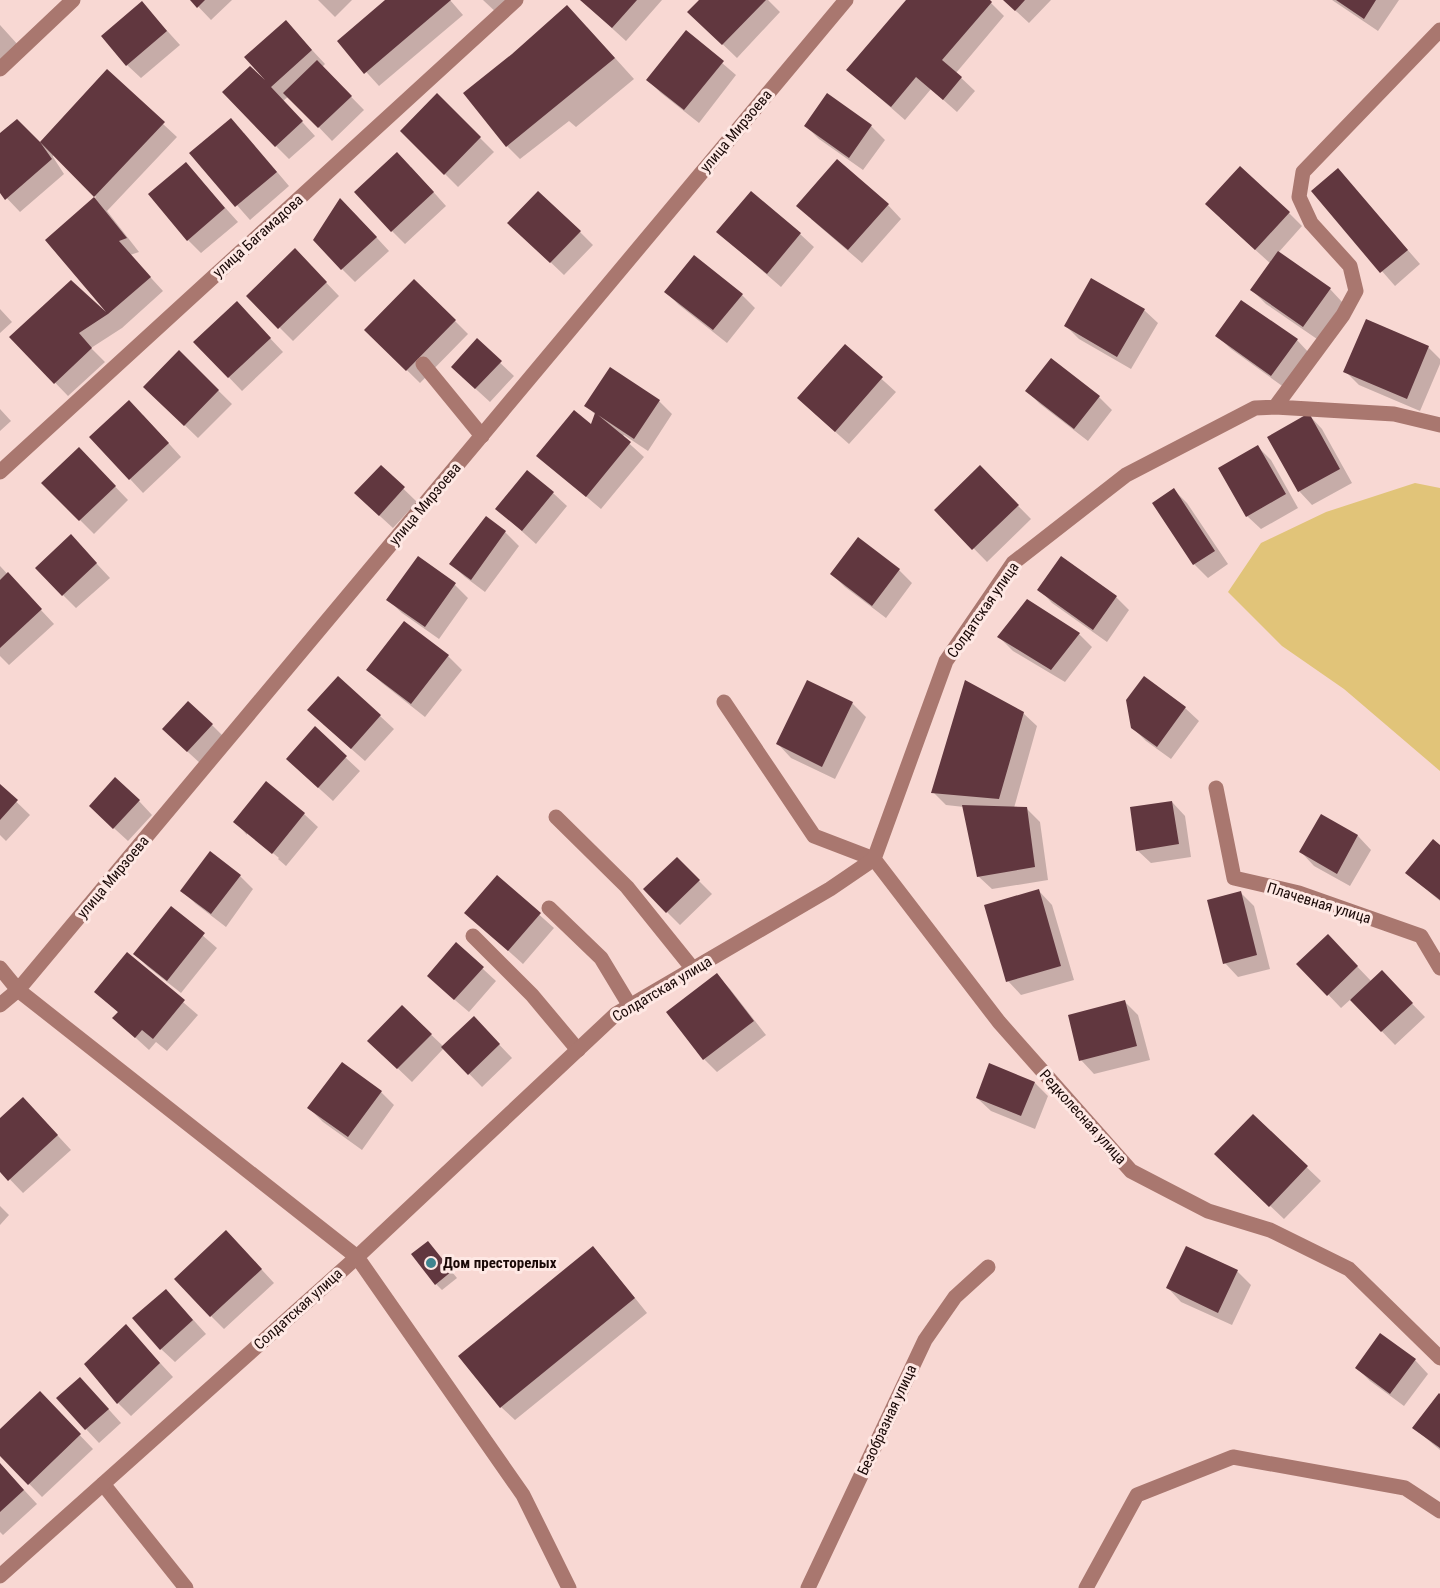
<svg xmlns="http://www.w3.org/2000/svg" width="1440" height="1588" viewBox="0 0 1440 1588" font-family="'Roboto Condensed',sans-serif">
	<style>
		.green { fill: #e1c479 }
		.shadow { fill: #0003 }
		.building { fill: #61373f }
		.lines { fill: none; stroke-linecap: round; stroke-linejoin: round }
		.service { stroke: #a9776f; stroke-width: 15 }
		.minor { stroke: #a9776f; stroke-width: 15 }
		.poi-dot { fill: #3f8590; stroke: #fee8e4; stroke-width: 2 }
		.labels { text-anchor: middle; stroke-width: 6; stroke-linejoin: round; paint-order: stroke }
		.street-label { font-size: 15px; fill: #190806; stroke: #fee8e4 }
		.poi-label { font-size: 15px; font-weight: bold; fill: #190806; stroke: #fee8e4; text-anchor: start }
	</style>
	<rect width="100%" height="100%" fill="#f8d8d3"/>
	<path class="green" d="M1415 483 1440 488V771L1344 689 1282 646 1228 592 1261 543 1326 512Z"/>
	<path class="shadow" d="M192 0H232L211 20Z
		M318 0H352L335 17Z
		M387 0H450L463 15 379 86 339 42Z
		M483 0H516L500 16Z
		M581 0H662L626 41Z
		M701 0H768L780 12 737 58 689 12Z
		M909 0H988L1004 16 956 73 975 91 957 112 931 89 905 120 848 70Z
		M1004 0H1051L1029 23Z
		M1332 0H1399L1378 31Z
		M142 3 180 45 141 78 127 65Z
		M0 25 19 46 0 63Z
		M587 27 634 79 576 127 569 121 520 159 507 146Z
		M686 32 736 75 699 123 661 93 648 80Z
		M299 36 325 64 322 67 364 110 332 141 289 96 283 101 315 136 289 159 276 146 264 80Z
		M107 72 177 137 107 211 139 252 130 255 163 291 122 328 91 348 105 362 68 396 11 337 107 312 47 240 96 197 53 153V157L64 174 20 212 0 191V135L40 144Z
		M437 95 494 152 458 187 402 131Z
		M827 95 871 126 885 140 863 170 819 139 806 126Z
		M244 133 289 186 250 220 191 153Z
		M186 164 238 222 201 253 188 240Z
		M411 167 446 206 405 244 392 231Z
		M1338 170 1420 264 1395 286 1313 192Z
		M888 205 901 219 862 263 811 219Z
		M354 213 389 251 355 282 342 269Z
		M1289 213 1302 226 1278 253 1330 289 1343 303 1317 339 1266 304 1252 290 1271 264 1220 218Z
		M580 232 593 245 564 275 523 236Z
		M718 232 800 234 814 247 781 287Z
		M295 250 339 296 293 341 248 296Z
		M415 281 468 334 420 383 366 330Z
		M666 292 742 295 755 308 727 343 679 305Z
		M0 309 12 322 0 333Z
		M1144 310 1158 323 1131 369 1079 339 1066 326Z
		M250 317 283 352 242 391 195 342Z
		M1217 336 1297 340 1310 354 1285 388 1231 349Z
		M477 341 514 376 490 402 466 380Z
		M845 346 896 392 849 444 813 412Z
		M1428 347 1440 359V364L1420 411 1359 385 1345 371Z
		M179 352 232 404 198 438 145 387Z
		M1027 391 1099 397 1112 410 1088 441 1040 404Z
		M659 401 672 414 648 451 624 435 622 437 644 457 601 509 538 456 592 426 596 415 586 406Z
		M0 409 11 421 0 431Z
		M143 415 181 457 143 493 91 437Z
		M1309 415 1322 429 1352 483 1312 505 1299 491 1269 437Z
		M1258 447 1271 460 1298 508 1261 529 1247 516Z
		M79 449 128 500 94 534 43 483Z
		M381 467 417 502 393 528 370 507Z
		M980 467 1031 519 987 562 936 510Z
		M1174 490 1187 503 1228 564 1208 578 1194 564 1154 503Z
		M553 493 567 506 536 544 497 509Z
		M486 518 505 532 519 546 485 592 465 577 451 564Z
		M84 550 110 578 76 608 63 595Z
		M418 558 455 585 468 598 439 639 402 613 388 600Z
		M0 566 54 624 9 665 0 656Z
		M899 570 912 583 886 618 845 587 832 574Z
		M1039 589 1116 597 1129 610 1107 642 1052 603Z
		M405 623 448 656 462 670 425 717 382 683 368 670Z
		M1079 634 1092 647 1065 682 1013 651 999 637Z
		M852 703 866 717 835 779 791 758 778 744Z
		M1185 708 1199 721 1171 759 1146 741 1132 727Z
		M1023 713 1037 726 1014 808 1027 809 1040 822 1048 880 992 889 978 876 964 807 946 805 933 792Z
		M380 716 394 729 365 761 323 724Z
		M212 725 225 738 201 764 177 742Z
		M315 729 360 771 333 801 301 772Z
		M0 786 30 815 6 841 0 835Z
		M139 801 152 815 128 841 104 819Z
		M1172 802 1185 816 1191 857 1151 863 1137 850Z
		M304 814 318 827 286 866 278 859 279 858 247 832V835L235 822Z
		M1321 816 1358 836 1371 850 1350 886 1314 866 1301 852Z
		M1440 847V901L1407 873Z
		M677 859 712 894 680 925 667 912Z
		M240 876 253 889 226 927 196 904 182 891Z
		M497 877 554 928 523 964 466 913Z
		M1039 891 1052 905 1074 980 1021 995 1008 981Z
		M1241 893 1254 906 1270 969 1238 977 1225 963Z
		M171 908 217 948 181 993 148 967 135 954Z
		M1328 936 1372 982 1395 986 1425 1017 1395 1045 1351 999 1341 1008 1299 964Z
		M457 945 496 981 469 1012 442 989Z
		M127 954 198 1015 167 1051 156 1042 149 1050 114 1018 119 1013 96 992Z
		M717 975 730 989 766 1035 717 1072 704 1059Z
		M1125 1002 1138 1015 1150 1060 1094 1074 1081 1060Z
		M402 1007 444 1047 474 1018 512 1058 482 1087 444 1048 412 1082 369 1041Z
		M1035 1083 1048 1096 1035 1129 991 1111 977 1098Z
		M381 1092 394 1105 362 1150 323 1122 309 1108Z
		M36 1112 71 1150 23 1193 0 1169V1120Z
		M1253 1116 1321 1181 1284 1219 1230 1168Z
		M0 1206 9 1215 0 1225Z
		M240 1246 274 1283 224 1329 211 1316Z
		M593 1248 606 1262 647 1313 515 1420 501 1407Z
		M1187 1248 1237 1271 1251 1285 1232 1325 1181 1302 1168 1288Z
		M434 1250 457 1278 442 1290 436 1284Z
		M179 1304 206 1334 175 1362 161 1349Z
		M126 1326 173 1377 131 1416 118 1403Z
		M1381 1335 1415 1360 1428 1374 1404 1406 1370 1381 1357 1368Z
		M93 1392 121 1423 99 1443 86 1429Z
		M1440 1396V1450L1414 1428Z
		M53 1407 93 1449 42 1497 0 1454V1431Z
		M0 1464 37 1504 3 1535 0 1532Z"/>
	<path class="building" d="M190 0H205L197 8Z
		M385 0H451L364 74 337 41Z
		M580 0H637L612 28Z
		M699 0H766L722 45 687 12Z
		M906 0H990L992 2 942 60 962 77 943 100 916 77 891 107 846 70Z
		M1003 0H1025L1015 11Z
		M1336 0H1376L1364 19Z
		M142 1 167 31 126 66 101 36Z
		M567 5 615 58 506 147 463 93 512 54Z
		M286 20 312 50 271 87 303 121 275 147 222 92 250 66 265 80 244 57Z
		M686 30 724 61 684 110 646 80Z
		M317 60 352 96 318 128 283 93Z
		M107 69 165 122 94 197 40 142Z
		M437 93 481 137 444 175 400 131Z
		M827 93 872 125 849 158 804 126Z
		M231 118 277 172 235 207 189 153Z
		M17 119 40 142 52 159 5 200 0 193V133Z
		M397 152 434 192 391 232 354 192Z
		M837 159 889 204 848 250 796 206Z
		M186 162 225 208 187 241 148 194Z
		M1240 166 1290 212 1255 250 1205 204Z
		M1338 168 1408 250 1380 273 1311 191Z
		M538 191 581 231 550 263 507 223Z
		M751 191 801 233 767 274 716 232Z
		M94 197 127 238 119 241 151 277 108 314 79 333 92 348 54 384 9 337 71 280 106 312 45 240Z
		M340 198 377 237 341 270 313 240Z
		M295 248 327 282 278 329 246 296Z
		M1278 251 1331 288 1303 327 1250 290Z
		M694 255 743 294 713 330 664 292Z
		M1091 278 1145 309 1117 357 1064 326Z
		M414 279 456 320 406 371 364 330Z
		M1241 300 1298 339 1271 376 1215 336Z
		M237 301 271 338 228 378 193 342Z
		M1366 319 1429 346 1407 399 1343 372Z
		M477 338 502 361 475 389 451 367Z
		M845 344 883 377 835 432 797 398Z
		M179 350 219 390 184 426 143 387Z
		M1051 358 1100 396 1074 429 1025 391Z
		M610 367 660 400 634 439 598 415 631 442 586 497 536 456 574 410 591 424 595 413 584 406Z
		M129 400 169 443 129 480 89 437Z
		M1309 413 1340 469 1298 492 1267 437Z
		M1258 445 1286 494 1246 517 1218 468Z
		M79 447 116 486 79 521 41 483Z
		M381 465 405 487 379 516 354 493Z
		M980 465 1019 505 972 550 934 510Z
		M527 470 554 492 522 531 495 509Z
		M1174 488 1215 551 1193 565 1152 503Z
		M486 516 506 531 471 580 449 564Z
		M71 534 97 563 62 596 35 568Z
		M858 537 900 569 872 606 830 574Z
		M418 556 456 583 425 627 386 600Z
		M1061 556 1117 596 1093 630 1037 590Z
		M8 572 42 609 0 648V580Z
		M1027 599 1080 633 1051 670 997 637Z
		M404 621 449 655 411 704 366 670Z
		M338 676 381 715 351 749 307 710Z
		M1144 676 1186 707 1157 747 1131 728 1126 700Z
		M807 680 853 702 822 767 776 744Z
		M965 680 1024 712 999 799 931 793Z
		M188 701 213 724 187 752 162 729Z
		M315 726 347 756 318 788 286 759Z
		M115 777 140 800 113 829 89 806Z
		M266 781 305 813 272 854 233 822Z
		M0 784 18 800 0 820Z
		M1172 801 1179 844 1136 851 1130 807Z
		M962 805 1027 807 1035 867 977 877Z
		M1321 814 1358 835 1337 874 1299 852Z
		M1433 839 1440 845V900L1405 873Z
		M210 851 241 875 211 914 180 891Z
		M677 857 700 880 666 913 643 889Z
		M497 875 541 913 508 951 464 913Z
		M1039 889 1061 966 1006 982 984 905Z
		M1241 891 1257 955 1223 964 1207 900Z
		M171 906 205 933 167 981 133 954Z
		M1328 934 1358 966 1327 996 1296 964Z
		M456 942 484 967 454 1000 427 976Z
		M127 952 185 1000 153 1039 142 1030 135 1038 112 1018 118 1012 94 992Z
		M1382 970 1413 1003 1381 1032 1350 1000Z
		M717 973 754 1021 703 1060 666 1012Z
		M1125 1000 1137 1046 1079 1061 1068 1015Z
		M402 1005 432 1034 397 1069 367 1041Z
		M474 1016 500 1044 468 1075 441 1047Z
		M342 1062 382 1091 348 1137 307 1108Z
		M989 1063 1035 1082 1021 1116 976 1098Z
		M23 1097 58 1135 8 1181 0 1172V1118Z
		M1253 1114 1308 1166 1269 1207 1214 1154Z
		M226 1230 262 1269 210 1317 174 1279Z
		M428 1241 452 1271 435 1285 411 1254Z
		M593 1246 635 1298 500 1408 458 1356Z
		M1186 1246 1238 1270 1218 1313 1166 1288Z
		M166 1289 193 1320 160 1350 132 1318Z
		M126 1324 160 1363 117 1404 84 1364Z
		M1380 1333 1416 1359 1390 1394 1355 1368Z
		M80 1377 109 1409 85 1430 56 1398Z
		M40 1391 81 1434 28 1485 0 1456V1429Z
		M1439 1393 1440 1394V1448L1412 1428Z
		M0 1463 24 1490 0 1512Z"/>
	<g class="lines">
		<path class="service" d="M423 364 482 436
			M724 702 814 836 874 859
			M556 817 627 887 693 969
			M549 908 601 958 630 1006
			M473 936 532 995 578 1050
			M103 1484 186 1588"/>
		<path class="minor" d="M0 69 73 0
			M1275 407 1343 315 1356 291 1350 266 1311 223 1299 197 1303 172 1440 30
			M0 472 516 0
			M1216 788 1234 878 1299 893 1421 936 1440 968
			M874 859 999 1022 1131 1171 1208 1211 1270 1230 1349 1269 1440 1358
			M0 968 18 990 357 1257 523 1495 569 1588
			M0 1005 18 990 846 0
			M0 1576 357 1257 616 1014 830 889 874 859 946 661 1013 563 1126 475 1255 408 1275 407 1394 414 1440 425
			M808 1588 925 1340 955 1297 988 1267
			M1086 1588 1137 1495 1233 1457 1405 1488 1440 1511"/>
	</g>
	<circle class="poi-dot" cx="431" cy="1263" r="6"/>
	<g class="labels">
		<g class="street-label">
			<text transform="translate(736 131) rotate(-50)" y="5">улица Мирзоева</text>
			<text transform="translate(258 236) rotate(-42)" y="5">улица Багамадова</text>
			<text transform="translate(425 504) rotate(-50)" y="5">улица Мирзоева</text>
			<text transform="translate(983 610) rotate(-55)" y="5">Солдатская улица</text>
			<text transform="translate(113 877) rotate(-50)" y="5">улица Мирзоева</text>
			<text transform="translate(1319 903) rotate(17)" y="5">Плачевная улица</text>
			<text transform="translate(662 989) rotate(-31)" y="5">Солдатская улица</text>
			<text transform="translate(1083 1117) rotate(48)" y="5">Редколесная улица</text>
			<text transform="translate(298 1309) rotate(-42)" y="5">Солдатская улица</text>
			<text transform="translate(887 1420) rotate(-65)" y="5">Безобразная улица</text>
		</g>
		<g class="poi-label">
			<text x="443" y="1268">Дом престорелых</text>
		</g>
	</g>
</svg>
